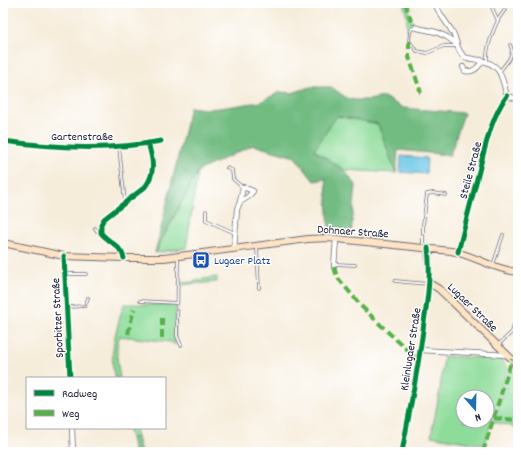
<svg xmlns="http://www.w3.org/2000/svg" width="521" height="455" viewBox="0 0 521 455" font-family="Dekko,sans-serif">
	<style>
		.green { fill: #8edc9a; stroke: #587f6a; fill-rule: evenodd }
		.forest { fill: #72bc82; stroke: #4a6f5e }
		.water { fill: #68c5e6; stroke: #457490 }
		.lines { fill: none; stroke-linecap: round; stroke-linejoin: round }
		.lane-casing { stroke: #6c6973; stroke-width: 3.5 }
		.street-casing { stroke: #6c6973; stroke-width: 6 }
		.secondary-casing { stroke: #6c6973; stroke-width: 8 }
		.lane { stroke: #fff; stroke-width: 2 }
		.street { stroke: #fff; stroke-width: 4.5 }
		.secondary { stroke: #fee4c5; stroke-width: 6 }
		.quiet { stroke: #55b146; stroke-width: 4; stroke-dasharray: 8 4; stroke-linecap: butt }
		.cycleway-casing { stroke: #fff; stroke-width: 8 }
		.cycleway { stroke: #00873e; stroke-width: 5 }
		.labels { text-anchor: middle; stroke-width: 3; stroke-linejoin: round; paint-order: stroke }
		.street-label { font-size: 12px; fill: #22223b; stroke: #fff }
		.transit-label { font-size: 12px; fill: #164399; stroke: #fff; text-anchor: start }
	</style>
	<rect width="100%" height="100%" fill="#fff"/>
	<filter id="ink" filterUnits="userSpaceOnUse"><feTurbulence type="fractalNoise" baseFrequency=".025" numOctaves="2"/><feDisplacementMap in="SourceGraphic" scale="8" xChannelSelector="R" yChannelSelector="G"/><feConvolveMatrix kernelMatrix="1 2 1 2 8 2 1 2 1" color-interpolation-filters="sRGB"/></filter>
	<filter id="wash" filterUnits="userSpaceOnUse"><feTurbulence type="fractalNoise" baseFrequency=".012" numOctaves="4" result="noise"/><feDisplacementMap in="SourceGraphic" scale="16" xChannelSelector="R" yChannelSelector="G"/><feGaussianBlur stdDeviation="0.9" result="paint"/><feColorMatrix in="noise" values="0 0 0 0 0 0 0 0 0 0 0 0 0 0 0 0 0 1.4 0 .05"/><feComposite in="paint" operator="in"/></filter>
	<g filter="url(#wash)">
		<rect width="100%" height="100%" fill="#f6ecda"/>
		<path class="green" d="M403 3H406L413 23 407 31V16Z
			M337 116 378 124 396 173 344 170 314 150Z
			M198 171 186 248 155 253Z
			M217 277V282L179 285V283L195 282 196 280Z
			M124 304 176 305 175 345 171 342 120 336C114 345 118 368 120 378H115C108 354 117 327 124 304Z
			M444 356 501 359 508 368 484 445 431 436 440 390ZM463 397H487V421H463Z
			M510 370 518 376V428L494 422Z
			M128 428H135L137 437 131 438Z"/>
		<path class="forest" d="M310 87H331L348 99 356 100H369L384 97 403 108 464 113 450 155 398 150 396 173 378 124 337 116 314 150 344 170 356 185 351 234 329 231 326 179 314 181 295 157 253 145 198 171 155 253 190 107 205 109 220 108 260 102 280 92 292 93Z
			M137 437 141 452H134L131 438Z"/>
		<path class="water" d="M401 156 427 158 426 174 400 172Z"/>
	</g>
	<g filter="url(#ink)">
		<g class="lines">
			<defs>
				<path id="lane" d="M490 3 498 21
					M413 27 410 32 409 41 417 51 427 53 444 46H456
					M487 61C486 50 493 31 498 20 501 14 507 10 507 3
					M500 71C505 64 516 54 510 45
					M119 147 125 202
					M227 168 232 170 233 179 242 187
					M206 211V220L235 233
					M95 228 97 231 100 232
					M257 247 259 288
					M423 247V225L427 194 433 193 446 195
					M178 258 177 336 181 345
					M335 264 355 265
					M493 265 503 235
					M65 274H86
					M395 281 428 284
					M140 301 177 303
					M68 307 85 306 88 298
					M498 345 512 332 518 311"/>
				<path id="street" d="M435 3C439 15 448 23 454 35 457 42 457 52 465 57 469 59 475 59 480 60 502 65 501 76 507 96
					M413 27 436 32 447 37 456 44
					M463 67 465 71C474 73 478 67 483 61
					M507 96 518 99
					M3 141C56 148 109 151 161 141
					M234 249 237 209 240 202 248 197 253 191 243 187 240 202
					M458 252C465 225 472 198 479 171 485 147 492 115 507 96
					M64 256 70 378
					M124 258C120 244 109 243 101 233V224L104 219 145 187C156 173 153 159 148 143
					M334 267 336 239
					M421 350 507 355
					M72 428 73 452
					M402 452 421 350 429 283"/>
				<path id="secondary" d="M3 243 64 256 124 258H164L308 239 328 238 451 251C474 255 494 270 518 272
					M428 248 429 264V283L439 289 518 365"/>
			</defs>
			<use href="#lane" class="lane-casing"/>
			<use href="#street" class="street-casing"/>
			<use href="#secondary" class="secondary-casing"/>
			<use href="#lane" class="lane"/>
			<use href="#street" class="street"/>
			<use href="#secondary" class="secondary"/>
			<path class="quiet" d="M405 3 413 27
				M409 41V57L421 93
				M334 267 337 277 362 307 389 333 413 355 419 359
				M128 334 134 309
				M162 338V317
				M494 418 518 420
				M483 452 512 359"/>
			<defs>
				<path id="cycleway" d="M3 141C56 148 109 151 161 141
					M458 252C465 225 472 198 479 171 485 147 492 115 507 96
					M64 256 70 378
					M124 258C120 244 109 243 101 233V224L104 219 145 187C156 173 153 159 148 143
					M402 452C410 409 419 365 424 322 428 297 431 273 428 248"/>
			</defs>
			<use href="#cycleway" class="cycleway-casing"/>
			<use href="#cycleway" class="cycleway"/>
		</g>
	</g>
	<defs>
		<symbol id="bus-square" viewBox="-11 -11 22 22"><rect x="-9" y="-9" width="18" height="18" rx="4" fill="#1a4fb4" stroke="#fff"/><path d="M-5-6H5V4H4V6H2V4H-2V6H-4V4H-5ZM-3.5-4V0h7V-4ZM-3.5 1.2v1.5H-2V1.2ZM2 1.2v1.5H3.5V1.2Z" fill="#fff"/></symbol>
	</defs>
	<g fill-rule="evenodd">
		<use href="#bus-square" x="191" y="250" width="20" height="20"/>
	</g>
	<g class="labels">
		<g class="street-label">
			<text x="82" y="140">Gartenstraße</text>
			<text transform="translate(470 170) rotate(-75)" y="4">Steile Straße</text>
			<text transform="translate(353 231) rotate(4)" y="4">Dohnaer Straße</text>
			<text transform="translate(473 307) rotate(44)" y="4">Lugaer Straße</text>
			<text transform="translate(57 318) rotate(-93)" y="4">Sporbitzer Straße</text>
			<text transform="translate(410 349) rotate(-81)" y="4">Kleinlugaer Straße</text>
		</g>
		<g class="transit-label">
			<text x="214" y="264">Lugaer Platz</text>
		</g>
	</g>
	<rect width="521" height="455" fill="none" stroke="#fff" stroke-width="16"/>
	<rect x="26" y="377" width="140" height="52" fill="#ffffff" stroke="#a7a7b1"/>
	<rect x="34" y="390" width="20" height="6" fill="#00873e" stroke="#a7a7b1"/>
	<text x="62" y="397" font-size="12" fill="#22223b">Radweg</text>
	<rect x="34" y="410" width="20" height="6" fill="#55b146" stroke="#a7a7b1"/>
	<text x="62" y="417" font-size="12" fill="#22223b">Weg</text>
	<g transform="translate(475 409) rotate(160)"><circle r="19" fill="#ffffff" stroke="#a7a7b1"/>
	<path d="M0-3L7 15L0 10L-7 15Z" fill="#1f6fb2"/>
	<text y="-6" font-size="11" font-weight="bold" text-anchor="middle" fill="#22223b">N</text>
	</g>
</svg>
